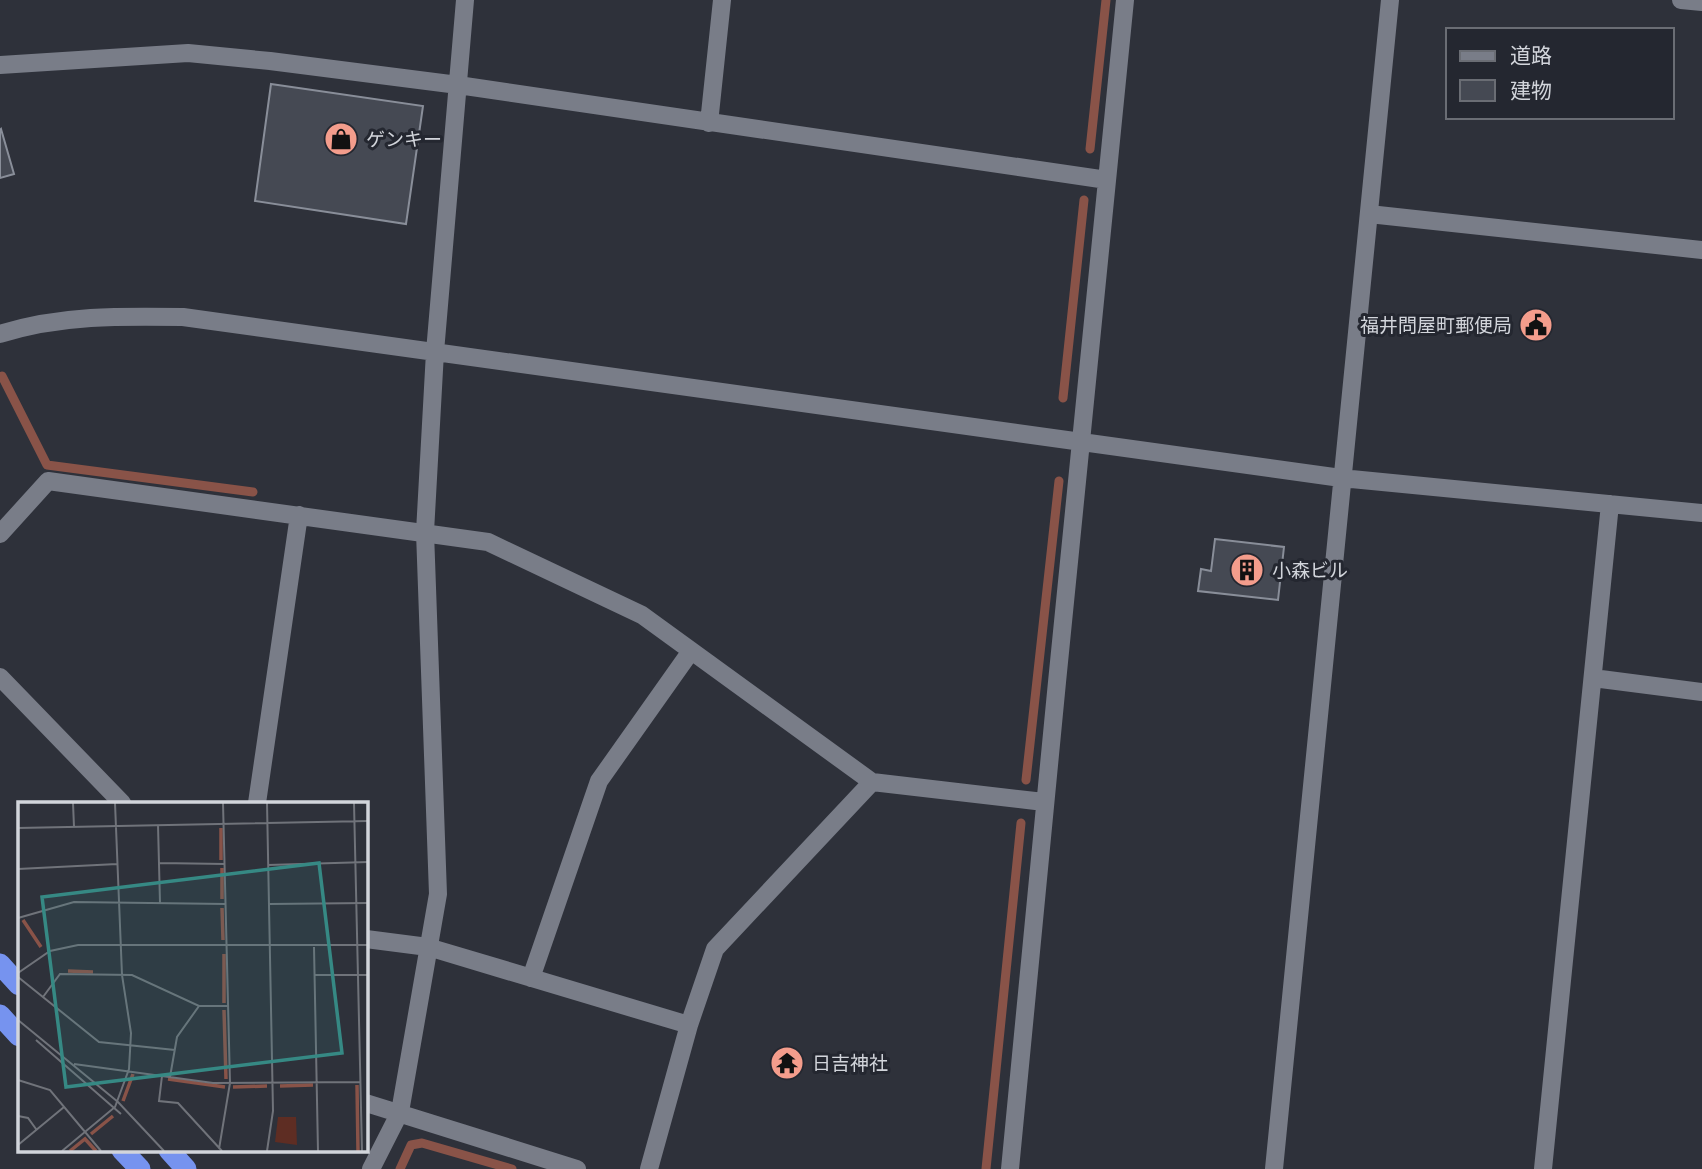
<svg xmlns="http://www.w3.org/2000/svg" width="1702" height="1169" viewBox="0 0 1702 1169" font-family="Montserrat,'Noto Sans JP',sans-serif">
	<style>
		.lines { fill: none; stroke-linecap: round; stroke-linejoin: round }
		.stream { stroke: #895348; stroke-width: 9 }
		.building { fill: #454953; stroke: #898e99; stroke-width: 2 }
		.minor { stroke: #797d88; stroke-width: 18 }
		.highway { stroke: #7693ef; stroke-width: 21 }
		.labels { text-anchor: middle; stroke-width: 6; stroke-linejoin: round; paint-order: stroke }
		.poi-label { font-size: 19px; fill: #d2d5db; stroke: #242730; text-anchor: start }
		.inset-river { fill: none; stroke: #895348; stroke-width: 3.5 }
		.inset-road { fill: none; stroke: #70737a; stroke-width: 2 }
		.view { fill: #368984; fill-opacity: 0.15; stroke: #368984; stroke-width: 3.5 }
		.inset-edge { fill: none; stroke: #d2d5db; stroke-width: 3.5 }
	</style>
	<rect width="100%" height="100%" fill="#2e313a"/>
	<g class="lines">
		<path class="stream" d="M1090 149 1106 0
			M2 376 47 465 253 492
			M1063 398 1084 200
			M1026 780 1059 481
			M400 1169 411 1145 422 1143 512 1169
			M986 1169 1021 823"/>
	</g>
	<path class="building" d="M271 84 423 106 406 224 255 201Z
		M1 129 14 174 0 178V130Z
		M1215 539 1284 547 1278 600 1198 591 1201 569 1211 571Z"/>
	<g class="lines">
		<path class="minor" d="M1681 0 1702 2
			M0 65 188 53 270 61 458 85 1107 180
			M709 123 722 0
			M1369 214 1702 250
			M0 334C60 315 121 316 183 317L1341 478 1702 513
			M0 534 48 481 488 542 642 615 872 782 1044 802
			M0 677 122 803
			M1593 678 1702 692
			M257 803 299 515
			M366 939 428 947 689 1025
			M531 978 599 781 691 651
			M366 1103 577 1169
			M371 1169 400 1112 438 894 425 532 435 352 465 0
			M649 1169 689 1025 715 949 872 782
			M1010 1169C1046 779 1087 390 1125 0
			M1274 1169 1390 0
			M1543 1169 1610 504"/>
		<path class="highway" d="M0 964 19 985
			M0 1015 19 1036
			M122 1150 140 1169
			M169 1150 186 1169"/>
	</g>
	<defs>
		<symbol id="shop-disc" viewBox="-11 -11 22 22"><circle r="9.5" fill="#f49d8c" stroke="#242730"/><path d="M-5-2.5h2.3a2.7 3.5 0 0 1 5.4 0H5L5.5 6h-11ZM-1.5-2.5h3a1.5 2.3 0 0 0-3 0Z" fill="#111"/></symbol>
		<symbol id="civic-disc" viewBox="-11 -11 22 22"><circle r="9.5" fill="#f49d8c" stroke="#242730"/><path d="M-.6-6.5H3V-4.5H.6V-3L4-1V1h2V6H-6V1h2V-1L-.6-3ZM-1.2 2.5V6h2.4V2.5Z" fill="#111"/></symbol>
		<symbol id="building-disc" viewBox="-11 -11 22 22"><circle r="9.5" fill="#f49d8c" stroke="#242730"/><path d="M-4-6H4V6H1V3H-1V6H-4ZM-2.5-4.3h1.7v1.8h-1.7ZM.8-4.3h1.7v1.8H.8ZM-2.5-1h1.7V.8h-1.7ZM.8-1h1.7V.8H.8Z" fill="#111"/></symbol>
		<symbol id="temple-disc" viewBox="-11 -11 22 22"><circle r="9.5" fill="#f49d8c" stroke="#242730"/><path d="M0-6L5-2H3V0L6.5 2.5H4V6H1.5V3h-3V6H-4V2.5H-6.5L-3 0V-2H-5Z" fill="#111"/></symbol>
	</defs>
	<g fill-rule="evenodd">
		<use href="#shop-disc" x="322" y="120" width="38" height="38"/>
		<use href="#civic-disc" x="1517" y="306" width="38" height="38"/>
		<use href="#building-disc" x="1228" y="551" width="38" height="38"/>
		<use href="#temple-disc" x="768" y="1044" width="38" height="38"/>
	</g>
	<g class="labels">
		<g class="poi-label">
			<text x="366" y="146">ゲンキー</text>
			<text x="1512" y="332" text-anchor="end">福井問屋町郵便局</text>
			<text x="1272" y="577">小森ビル</text>
			<text x="812" y="1070">日吉神社</text>
		</g>
	</g>
	<g transform="translate(18 802)">
		<rect width="350" height="350" fill="#2e313a"/>
		<path d="M260 315H278L279 343 257 340Z" fill="#5e2d23"/>
		<path class="inset-river" d="M203 26V58M204 66V97M204 106 205 138M5 118 23 145M206 152V201M50 169 75 170M206 208 208 277M150 277 207 285M339 283 340 349M262 284 295 283M215 285 249 284M105 299 115 272M73 332 95 314M52 349 67 337 78 349"/>
		<path class="inset-road" d="M55 1 56 25M249 1 255 309 249 349M336 1 344 349M140 23 142 101M0 26 350 19M141 61 207 62M250 63 350 60M0 67 99 62M251 102 350 101M0 116 56 100 208 102M296 145 300 349M0 171 32 149 60 143H350M296 173H350M0 175 81 240 157 248M25 195 42 172 114 173 181 204H210M0 218 100 300 146 349M18 238 103 312M56 262 195 281 342 280M144 274 141 299 160 301 204 349M152 275 159 235 181 204M0 278 32 288 83 349M0 314 10 316 18 327M0 343 46 305M201 347 212 281 205 1M44 349 97 305 111 267 113 231 104 173 97 1"/>
		<path class="view" d="M301 61 324 251 48 285 24 95Z"/>
		<rect width="350" height="350" class="inset-edge"/>
	</g>
	<rect x="1446" y="28" width="228" height="91" fill="#242730" stroke="#6a6d74" stroke-width="2"/>
	<rect x="1460" y="51" width="35" height="10" fill="#797d88" stroke="#6a6d74" stroke-width="2"/>
	<text x="1510" y="63" font-size="21" fill="#d2d5db">道路</text>
	<rect x="1460" y="80" width="35" height="21" fill="#454953" stroke="#6a6d74" stroke-width="2"/>
	<text x="1510" y="98" font-size="21" fill="#d2d5db">建物</text>
</svg>
